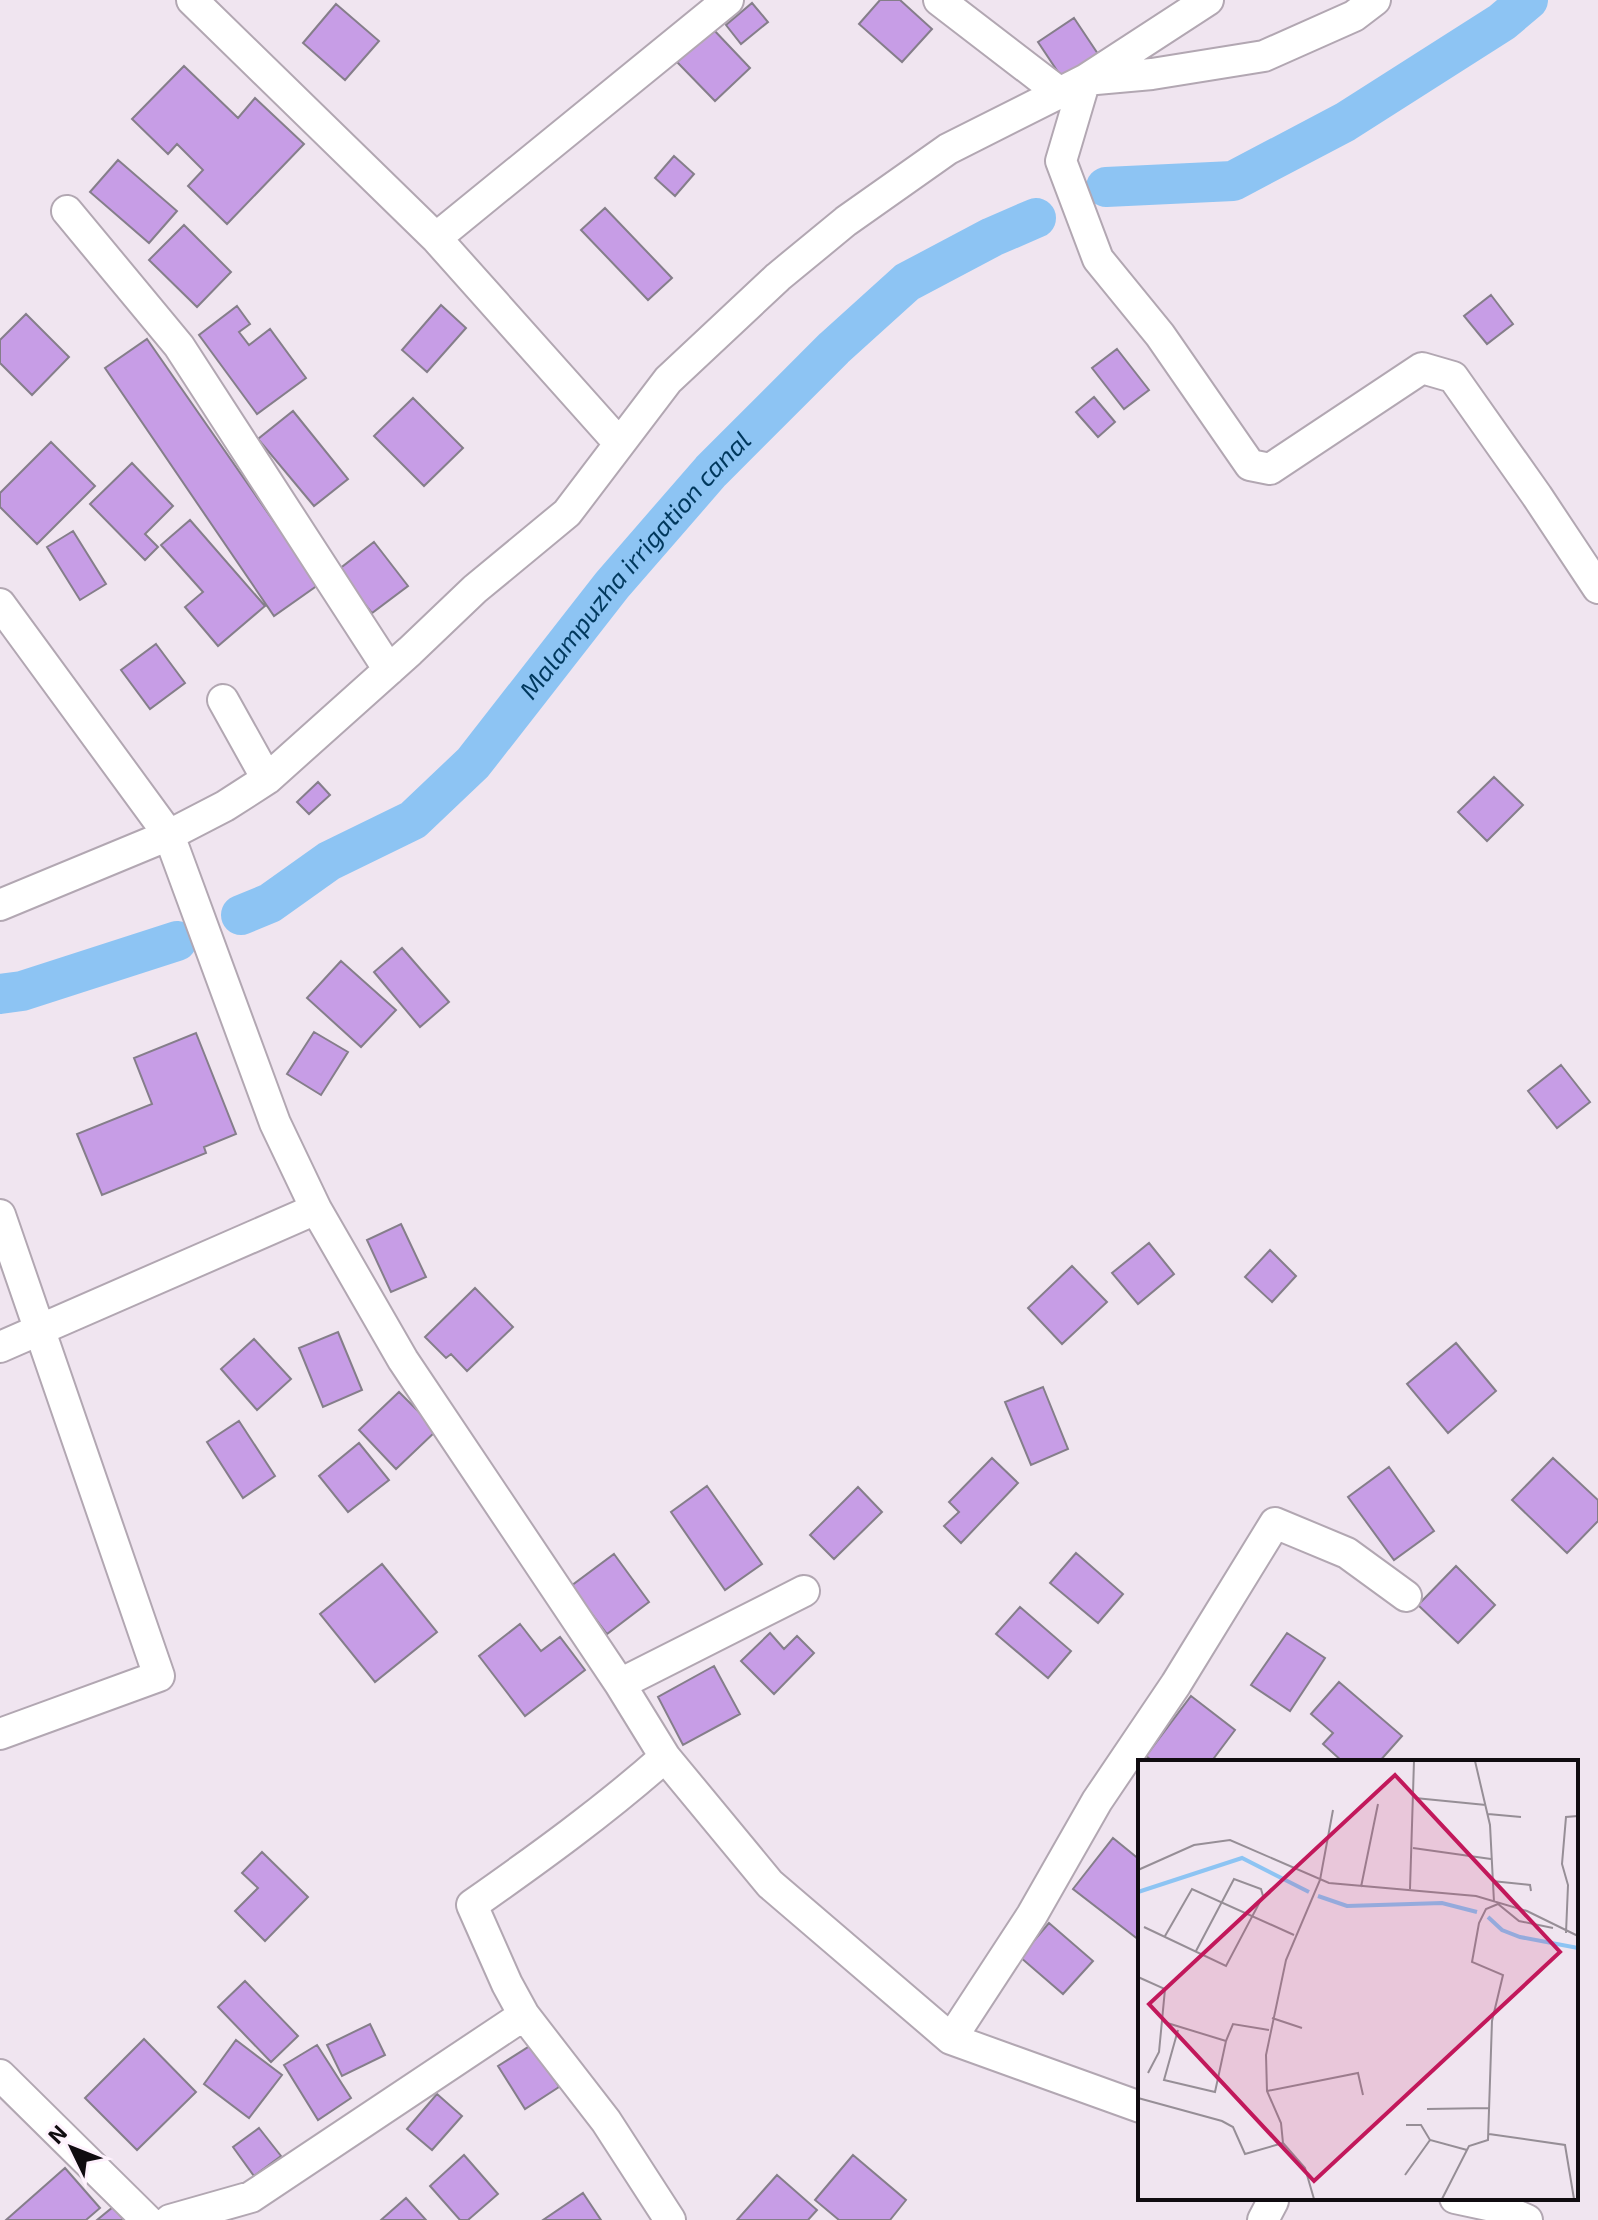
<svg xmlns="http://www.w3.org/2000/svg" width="1598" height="2220" viewBox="0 0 1598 2220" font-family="'Exo 2',sans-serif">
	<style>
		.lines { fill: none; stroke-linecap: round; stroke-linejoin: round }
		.canal { stroke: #8dc4f3; stroke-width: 40 }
		.building { fill: #c79de6; stroke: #857e8a; stroke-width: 2 }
		.minor-casing { stroke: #b2a7b2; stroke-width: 34 }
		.minor { stroke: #fff; stroke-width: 30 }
		.labels { text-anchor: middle; stroke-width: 6; stroke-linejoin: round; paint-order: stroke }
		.water-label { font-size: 26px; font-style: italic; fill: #00385d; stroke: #fef2fd }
		.inset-river { fill: none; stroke: #8dc4f3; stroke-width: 4 }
		.inset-road { fill: none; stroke: #968e96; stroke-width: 2 }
		.view { fill: #c2185b; fill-opacity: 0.15; stroke: #c2185b; stroke-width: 4 }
		.inset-edge { fill: none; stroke: #100c10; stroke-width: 4 }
	</style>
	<rect width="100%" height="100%" fill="#f0e5f0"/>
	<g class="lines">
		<g class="canal">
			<path d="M1106 187 1233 181 1345 122 1502 22 1528 0"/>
			<path id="s1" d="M241 915 270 903 329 861 413 820 473 763 612 585 711 471 834 348 907 282 992 237 1036 218"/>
			<path d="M0 994 22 991 177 941"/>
		</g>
	</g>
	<path class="building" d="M880 0H900L932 29 902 62 859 24Z
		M752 3 768 22 741 44 726 25Z
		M336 4 379 41 345 80 303 43Z
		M1074 18 1098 54 1062 78 1038 42Z
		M712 28 750 68 715 101 677 62Z
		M184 66 238 118 255 98 304 144 227 224 188 186 203 170 177 144 168 154 132 119Z
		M674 156 694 174 675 196 655 178Z
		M118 160 177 211 149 243 90 192Z
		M605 208 672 278 648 300 581 230Z
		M184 225 231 272 197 307 149 260Z
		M1491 295 1513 324 1487 344 1464 316Z
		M441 305 466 328 427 372 402 350Z
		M237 306 250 324 239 332 249 345 270 329 306 378 257 414 199 335Z
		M26 314 69 357 32 395 0 363V340Z
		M147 339 318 585 274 616 105 368Z
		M1117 349 1149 390 1124 409 1092 368Z
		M1094 397 1115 422 1098 437 1076 412Z
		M413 398 463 448 424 486 374 436Z
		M293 411 348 479 314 506 258 439Z
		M51 442 95 486 37 544 0 507V493Z
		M132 463 173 506 145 534 158 547 145 560 90 504Z
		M190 520 265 606 218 646 185 607 203 592 161 545Z
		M73 531 106 584 80 600 47 547Z
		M374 542 408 586 372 613 338 570Z
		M156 644 185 683 150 709 121 670Z
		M1494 777 1523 805 1487 841 1458 812Z
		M318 782 330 795 309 814 297 802Z
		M402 948 449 1002 420 1027 374 972Z
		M341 961 396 1010 361 1047 307 998Z
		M314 1032 348 1052 321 1095 287 1074Z
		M196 1033 236 1134 204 1147 206 1153 102 1195 77 1134 152 1104 134 1058Z
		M1561 1065 1590 1102 1557 1128 1528 1091Z
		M401 1224 426 1277 391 1292 367 1240Z
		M1149 1243 1174 1274 1138 1304 1112 1273Z
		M1270 1250 1296 1276 1272 1302 1245 1277Z
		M1072 1266 1107 1302 1062 1344 1028 1308Z
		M475 1288 513 1327 467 1371 451 1354 446 1358 425 1337Z
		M338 1332 362 1390 323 1407 299 1348Z
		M254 1339 291 1379 257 1410 221 1369Z
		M1456 1343 1496 1391 1448 1433 1407 1384Z
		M1043 1387 1068 1449 1031 1465 1005 1402Z
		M399 1392 437 1430 396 1469 359 1430Z
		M239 1421 275 1476 243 1498 207 1442Z
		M359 1443 389 1480 348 1512 319 1476Z
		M992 1458 1018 1483 961 1543 944 1526 959 1512 949 1502Z
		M1553 1458 1598 1500V1521L1567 1553 1512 1500Z
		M1389 1467 1434 1531 1394 1560 1348 1497Z
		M707 1486 762 1564 725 1590 671 1512Z
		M858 1487 882 1512 834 1559 810 1535Z
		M1076 1553 1123 1594 1098 1623 1050 1583Z
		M614 1554 649 1602 607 1634 571 1586Z
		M382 1564 437 1632 375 1682 320 1614Z
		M1456 1566 1495 1605 1458 1643 1418 1605Z
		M1020 1607 1071 1651 1048 1678 996 1634Z
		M520 1624 541 1651 560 1637 585 1670 525 1716 479 1656Z
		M770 1633 784 1649 797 1636 814 1653 774 1694 741 1661Z
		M1287 1633 1325 1658 1290 1711 1251 1685Z
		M714 1666 740 1714 683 1745 658 1697Z
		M1339 1682 1402 1736 1379 1762H1343L1323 1744 1333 1733 1311 1714Z
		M1191 1696 1235 1730 1211 1762H1154L1146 1756Z
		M1113 1838 1140 1860 1139 1940 1073 1889Z
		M262 1852 308 1897 265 1941 235 1911 258 1888 242 1873Z
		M1049 1923 1093 1961 1063 1994 1020 1957Z
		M245 1981 298 2036 271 2062 218 2007Z
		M370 2024 385 2055 342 2076 327 2045Z
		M144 2039 196 2092 137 2150 85 2098Z
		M236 2040 282 2075 249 2118 204 2084Z
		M533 2044 559 2087 525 2109 498 2066Z
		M317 2045 351 2098 318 2120 284 2065Z
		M437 2094 462 2116 432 2150 407 2129Z
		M259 2128 281 2156 254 2176 233 2147Z
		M464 2155 498 2194 468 2220H460L430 2186Z
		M853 2155 906 2200 890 2220H839L815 2200Z
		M65 2168 100 2208 86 2220H6Z
		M777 2175 817 2210 808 2220H737Z
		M583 2193 601 2220H543Z
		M406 2198 426 2220H381Z
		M113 2207 124 2220H97Z"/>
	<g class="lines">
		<defs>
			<path id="minor" d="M192 0 436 238 619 443
				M939 0 1060 93
				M1375 0 1354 16 1264 56 1152 74 1085 80 1061 161 1098 259 1160 335 1250 465 1270 469 1422 368 1453 377 1537 496 1598 588
				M67 211 179 346 389 670
				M436 238 728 0
				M0 604 169 835 275 1123 316 1209 403 1360 620 1684 665 1757 770 1884 951 2039 1140 2107
				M223 700 267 779
				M0 905 169 835 225 806 267 779 410 651 475 589 567 513 668 380 778 277 846 221 948 149 1085 80 1208 0
				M0 1215 159 1676 0 1734
				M0 1347 316 1209
				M620 1684 804 1591
				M524 2015 606 2121 670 2220
				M951 2039 1032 1915 1097 1801 1176 1684 1275 1523 1347 1553 1406 1596
				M0 2075 147 2220
				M1455 2198 1497 2207 1527 2220
				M170 2220 251 2197 524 2015 507 1984 472 1905C539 1858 604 1811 665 1757
				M1263 2220 1273 2201"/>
		</defs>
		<use href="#minor" class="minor-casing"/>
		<use href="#minor" class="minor"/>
	</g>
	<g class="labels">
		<g class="water-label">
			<text dy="9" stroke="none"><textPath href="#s1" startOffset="536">Malampuzha irrigation canal</textPath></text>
		</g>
	</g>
	<g transform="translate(1138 1760)">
		<rect width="440" height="440" fill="#f0e5f0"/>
		<path class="inset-river" d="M0 132 104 98 171 132M180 136 209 146 304 143 339 152M350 157 364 170 382 177 440 188"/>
		<path class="inset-road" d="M337 1 352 65 356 142M277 38 348 45M350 54 383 57M275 88 353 99M0 110 56 85 92 80 191 123 338 136 389 151 440 176M354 121 392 125 393 131M223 127 240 44M272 129 276 1M6 167 88 206 125 136 123 129 96 119 58 191M428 173 430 125 424 104 428 57 440 56M27 176 54 129 156 175M0 217 27 229 21 292 10 313M134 258 164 268M26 262 88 281 95 264 131 270M40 270 26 320 77 332 88 281M129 331 220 313 225 335M0 338 84 361 95 367 107 394 145 383M289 349 352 348M268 365H283L292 380 329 390M351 374 427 385 436 439M267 415 292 380M176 439 167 408 145 383 143 363 129 331 128 295 148 200 182 120 195 50M304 439 331 386 350 380 354 261 365 215 334 202 341 163 348 149 360 144 381 161 415 168"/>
		<path class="view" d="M257 15 422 192 176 421 11 244Z"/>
		<rect width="440" height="440" class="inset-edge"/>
	</g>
	<g transform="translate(72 2148) rotate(313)" stroke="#fef2fd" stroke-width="6" paint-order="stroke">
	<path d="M0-6L14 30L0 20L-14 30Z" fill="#100c10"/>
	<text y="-12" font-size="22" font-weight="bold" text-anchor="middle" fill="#100c10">N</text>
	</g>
</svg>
